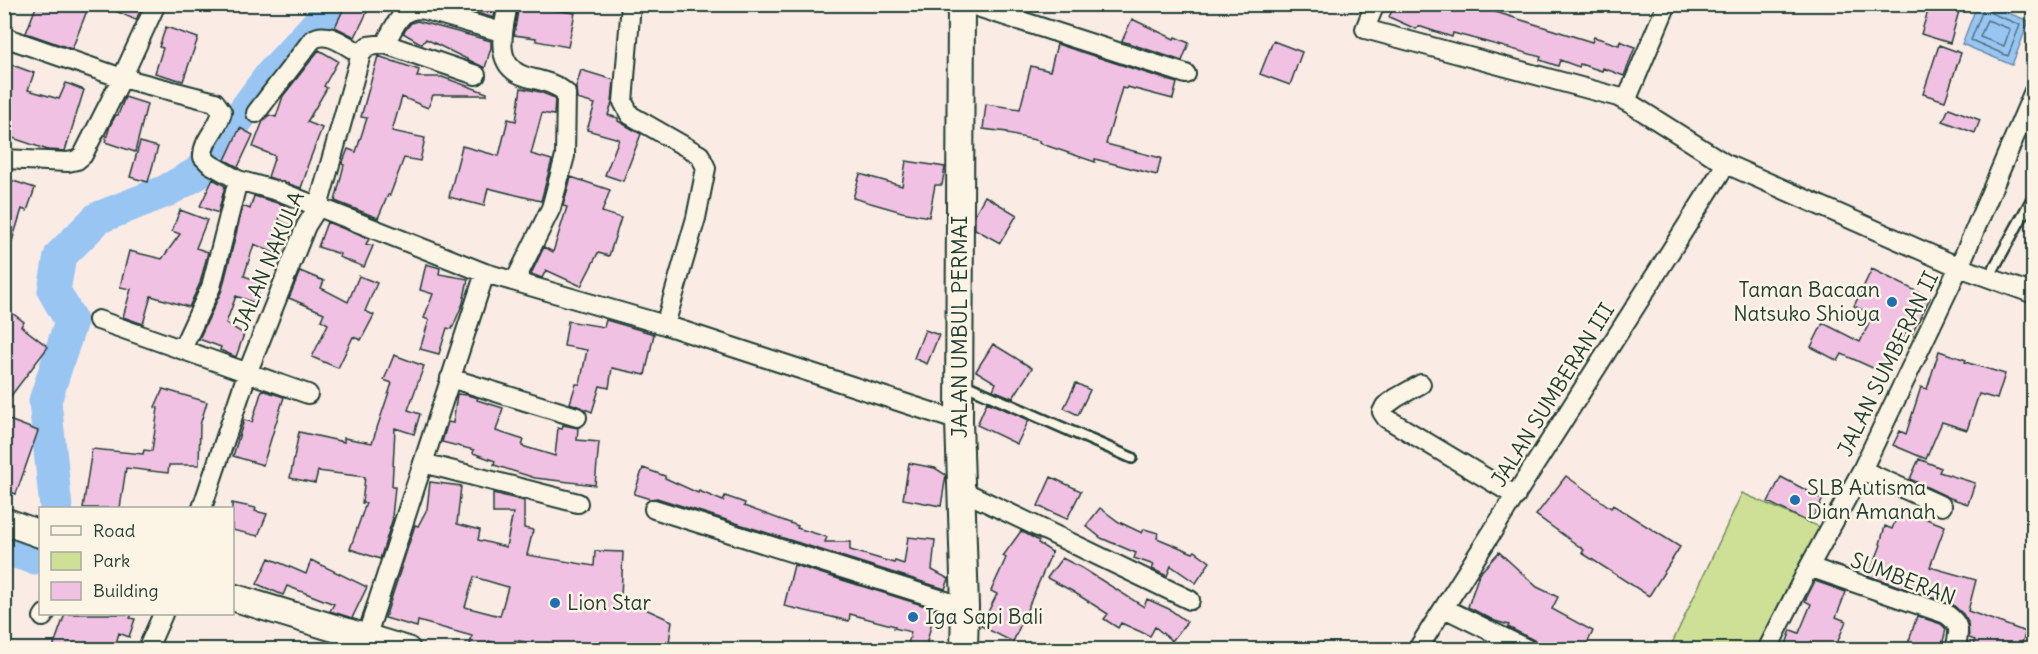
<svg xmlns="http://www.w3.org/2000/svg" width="2038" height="654" viewBox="0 0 2038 654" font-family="Delius,sans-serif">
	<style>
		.green { fill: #cde095; stroke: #768e64; stroke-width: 1.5 }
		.water { fill: #99c5f3; stroke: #688fa7; stroke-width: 1.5 }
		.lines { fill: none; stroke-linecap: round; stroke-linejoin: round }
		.shore { stroke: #507380; stroke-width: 1.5 }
		.river { stroke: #99c5f3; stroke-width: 33 }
		.building { fill: #f1c1e3; stroke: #1f3d34; stroke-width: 1.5; fill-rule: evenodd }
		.service-casing { stroke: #1f3d34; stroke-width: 14 }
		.minor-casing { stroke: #1f3d34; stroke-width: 22 }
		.secondary-casing { stroke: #1f3d34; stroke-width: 30 }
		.service { stroke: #fcf5e5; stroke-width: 9 }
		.minor { stroke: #fcf5e5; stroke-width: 18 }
		.secondary { stroke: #fcf5e5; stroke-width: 26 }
		.poi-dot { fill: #1f6fb2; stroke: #fcf5e5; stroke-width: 2 }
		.labels { text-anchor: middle; stroke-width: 5; stroke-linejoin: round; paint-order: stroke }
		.street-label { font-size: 21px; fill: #1f3d34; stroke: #fcf5e5 }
		.poi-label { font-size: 21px; fill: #1f3d34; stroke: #fcf5e5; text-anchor: start }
	</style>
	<rect width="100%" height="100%" fill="#faebe5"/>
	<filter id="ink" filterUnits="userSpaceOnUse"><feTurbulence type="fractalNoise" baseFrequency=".0167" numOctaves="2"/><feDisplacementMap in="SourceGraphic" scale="12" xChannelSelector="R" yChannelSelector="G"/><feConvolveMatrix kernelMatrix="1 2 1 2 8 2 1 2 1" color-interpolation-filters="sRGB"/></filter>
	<g filter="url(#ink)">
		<path class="green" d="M1742 493 1829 531 1766 649 1669 650Z"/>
		<path class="water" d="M1977 5H1987L2029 21 2012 65 1962 44Z"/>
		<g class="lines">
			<path class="shore" d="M1984 7 1991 13 2020 25 2008 56 1971 40Z
				M1987 20 2010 29 2004 46 1980 37Z"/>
			<path class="river" d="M56 508 45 401 71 321 54 291 60 256 98 218 166 191 198 173 270 76 336 4
				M4 549 35 558 40 555"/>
		</g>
		<path class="building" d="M37 4H80L88 8 72 49 26 33Z
			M100 4H143L136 20Z
			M346 4H371L355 37 335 27Z
			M447 4H496L494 18Z
			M1395 4H1470L1592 42 1594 37 1619 45 1620 41 1635 47 1624 76 1603 68 1602 71 1580 64 1579 67 1560 60 1558 66 1540 60 1541 57 1453 33 1452 37 1418 26 1416 29 1389 17Z
			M1930 4H1961L1950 43 1921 34Z
			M519 5 575 13 568 47 536 41V38L514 35Z
			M1132 19 1174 39 1175 37 1189 43 1182 61 1122 41Z
			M417 21 491 41V48L485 68 426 39 422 44 403 33 411 23Z
			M166 27 198 38 183 81 155 73 163 48 159 47Z
			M1273 41 1302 52 1290 85 1260 74Z
			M1057 44 1177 83 1173 99 1127 87 1126 89 1122 88 1106 144 1161 158 1157 175 1095 159V162L1039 143 1040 141 1007 134V132L983 129 986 104 1020 109 1031 66 1050 71Z
			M1939 45 1961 53 1945 101 1923 94Z
			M319 50 338 61 324 86 327 88 307 122 322 128 307 167 308 168 301 188 268 177 275 156 253 147 263 121 269 115 276 117 283 96Z
			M378 56 419 70 417 77H442L487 93V95H433L428 108 402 97 392 131 425 138 420 161 404 158 390 195H388L378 218 335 201 344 165 342 164 348 149 356 152 367 118 361 117Z
			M4 62 34 73 28 90 59 99 66 83 84 90 65 151 48 150 4 135Z
			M581 70 614 80 612 103 608 115 618 118V121L641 134 623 181 605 175 619 139 587 130 595 104 577 99 576 87Z
			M521 88 540 92 555 98 554 115 542 113 531 154 552 160 541 201 488 188 484 206 449 197 462 146 499 156 508 119 516 121Z
			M125 97 147 104 135 152 105 142 110 126 116 115H118Z
			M1949 108 1980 120 1975 133 1943 121Z
			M240 128 253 135 238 167 225 160Z
			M140 142 158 147 148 182 130 177Z
			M906 161 945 167 942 185H935L929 217 902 212 853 198 860 174 902 186Z
			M571 177 610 190 602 212 621 218 609 256 598 253 581 286 546 270 542 278 531 274 544 247 553 252 567 207 563 206Z
			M4 178 35 188 27 211 22 209 8 254 4 253Z
			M213 179 225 186 218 213 200 206Z
			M254 196 284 205 279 220 289 225 276 254 254 244 244 276 262 282 255 303 236 296 226 323 244 334 236 357 220 350 221 347 199 339 222 290 243 206 250 209Z
			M985 196 1017 215 1000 243 975 229V214Z
			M180 210 207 220 196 248 208 252 200 283 189 307 151 296 143 324 123 317 131 289 120 287 129 251 162 259 180 234 172 231Z
			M327 222 369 239 366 244 373 246 364 267 339 257 340 254 318 247Z
			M426 264 440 268 439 274 468 279 463 303 452 329 447 328 439 354 420 349 429 320 424 318 433 294 420 290Z
			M1872 269 1930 298 1912 334 1906 331 1886 374 1842 354 1838 361 1811 347 1823 323 1860 342 1873 315 1854 306Z
			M300 271 324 281 321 288 348 302 359 276 377 283 365 311 374 315 361 340 353 337 338 368 312 357 328 324 321 320 324 313 289 298Z
			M4 307 24 322 21 326 48 347 4 405Z
			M606 320 654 334 645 375 612 368 609 388 600 386 592 412 570 403 576 384H580L587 350 564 346 568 321 604 327Z
			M925 330 939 335 927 364 914 358Z
			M993 344 1032 368 1013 398 993 390 996 383 976 371Z
			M1939 351 1966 360 1965 362 2005 374 1997 399 1979 394 1967 430 1942 422 1926 459 1893 445 1900 431 1906 434 1921 387 1927 389Z
			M394 355 424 366 408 410 420 414 414 434 395 428 392 487H395L392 517 393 518 380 559 350 549 366 503H362L365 477 318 471 315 483 290 478 299 432 344 442V438L372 443 392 383 384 380Z
			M1076 383 1090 390 1078 415 1064 408Z
			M163 389 207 402 200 425 199 465H169L168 473 126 468 120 508H83L92 449 143 454 144 450 152 451 158 408 155 407Z
			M262 390 284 397 263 465 233 456 244 420 252 422Z
			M457 394 467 395 478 398 477 400 503 408 496 431 524 440 522 446 555 456 558 428 562 429 563 425 578 428 577 440 599 442 595 485 535 478 494 465 495 461 473 453 474 450 442 442 448 422 453 423Z
			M987 402 1029 420 1017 444 977 425Z
			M4 418 38 431 16 494 4 490Z
			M1919 459 1941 468 1939 472 1975 483 1968 504 1950 498 1910 479Z
			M909 463 935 468 946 475 941 506 903 499Z
			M643 468 665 476V478L698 493 699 491 723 501 725 496 745 503 744 506 798 526 797 528 827 537 825 542H850V550L894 563 895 561 904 564 908 537 935 540 932 570 949 579 945 589 657 498 650 499 634 494Z
			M1566 476 1611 508 1613 505 1680 547 1649 596 1582 553 1584 550 1536 515Z
			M1051 477 1081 491 1067 519 1038 506Z
			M1781 477 1823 499 1810 523 1768 502Z
			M430 482 461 486 457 524 480 530 478 540 506 547 513 513H493V493L524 501V528L533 530 527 555 594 566 595 551 623 552 621 598 672 621 668 650H567L515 640 513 649 489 641 487 650H469L472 636 418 621 417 627 385 618 415 525 418 526 427 509ZM474 577 508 587 500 616 465 607Z
			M232 503 256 508 255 511 267 514 258 536 232 530Z
			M1100 508 1119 522 1142 533 1144 529 1158 533 1157 538 1193 553 1195 551 1210 562 1196 583 1171 566 1167 576 1152 569 1154 565 1134 558 1136 553 1101 538 1086 526Z
			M1900 509 1945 526 1930 567 1976 580 1968 611 2026 632 2019 650H1971L1975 640 1969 638 1968 622 1963 614 1953 605 1869 576 1881 545 1880 544 1885 526 1892 529Z
			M1021 531 1032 537 1039 541 1038 543 1052 552 1013 642 981 626 997 594 991 591 1006 558 1003 556Z
			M1499 552 1537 587 1558 597 1552 609 1593 631 1584 650H1545L1539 647 1534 640 1508 627 1509 625 1495 621 1468 607 1479 574Z
			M269 558 306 574 311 560 367 587 352 618 330 611 334 604 287 586 283 595 257 584Z
			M1062 558 1082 568 1144 607 1147 599 1169 609 1187 622 1172 641 1155 627 1150 636 1121 623 1118 628 1104 619 1108 614 1072 591 1047 578Z
			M794 565 935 609 925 650H907L911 632 894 628 895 626 850 614 849 621 784 606Z
			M1815 581 1846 592 1836 617 1846 621 1838 641 1834 650H1784L1791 630 1799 633 1811 604 1805 601Z
			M65 614H132L130 618 135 619 129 637 119 633 114 650H52Z
			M1917 616 1941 624 1946 629 1941 650H1906Z"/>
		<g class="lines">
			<defs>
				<path id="service" d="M1989 277 2034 195
					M961 383 1132 458"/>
				<path id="minor" d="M508 4C503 31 492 67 527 77 542 81 555 83 566 93L565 156 551 208 515 281
					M631 4 623 102 630 115 700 155 706 168 696 218 665 325
					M968 4 1186 74
					M1375 4 1365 29 1618 97 1631 104 1726 164 1959 267 2034 294
					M4 37 122 78 215 102 222 112C219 128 202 140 203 157L210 164 238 180 281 192 485 273 665 325 959 421
					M385 44C395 26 401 5 425 10L498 31 502 29
					M1626 101 1667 4
					M256 113 312 40C327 29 346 46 361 54
					M4 159 68 162 77 160 83 155 122 78 156 4
					M98 320 308 394
					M182 349 211 287 238 180
					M450 378 577 417
					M1421 384 1396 398 1385 406 1382 412 1386 418 1516 496
					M423 463 578 503
					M1862 470 1942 506
					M961 490 1190 600
					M202 508 248 371 306 226 318 207 361 54 368 46 385 44 476 75
					M654 509 965 607
					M1809 567 1946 614C1962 625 1959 632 1955 650
					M1444 608 1529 650
					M43 617 45 614
					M366 638 485 273
					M147 650 163 614
					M1417 650 1726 164
					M1767 650 1809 567 1862 470 1959 267 2034 91"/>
				<path id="secondary" d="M961 4 959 421 965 607 964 650
					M4 521 40 534
					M232 597 407 650"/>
			</defs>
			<use href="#service" class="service-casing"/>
			<use href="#minor" class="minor-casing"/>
			<use href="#secondary" class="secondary-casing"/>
			<use href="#service" class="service"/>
			<use href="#minor" class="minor"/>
			<use href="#secondary" class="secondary"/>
		</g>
	</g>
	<g class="poi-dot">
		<circle cx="1892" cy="302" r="6"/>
		<circle cx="1795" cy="500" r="6"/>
		<circle cx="555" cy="603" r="6"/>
		<circle cx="913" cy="617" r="6"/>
	</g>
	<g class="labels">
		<g class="street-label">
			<text transform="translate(269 261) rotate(-67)" y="7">JALAN NAKULA</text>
			<text transform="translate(960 327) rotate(-90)" y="7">JALAN UMBUL PERMAI</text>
			<text transform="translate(1888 364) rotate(-64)" y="7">JALAN SUMBERAN II</text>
			<text transform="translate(1553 395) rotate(-58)" y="7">JALAN SUMBERAN III</text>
			<text transform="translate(1903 579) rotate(21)" y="7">SUMBERAN</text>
		</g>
		<g class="poi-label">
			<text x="1880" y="297" text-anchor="end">Taman Bacaan<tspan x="1880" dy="24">Natsuko Shioya</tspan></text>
			<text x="1807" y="495">SLB Autisma<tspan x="1807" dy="24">Dian Amanah</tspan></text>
			<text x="567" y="610">Lion Star</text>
			<text x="925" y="624">Iga Sapi Bali</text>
		</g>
	</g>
	<rect width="2038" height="654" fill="none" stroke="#fcf5e5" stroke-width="24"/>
	<rect x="12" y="12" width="2014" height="630" fill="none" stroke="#1f3d34" stroke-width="2" filter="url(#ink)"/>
	<rect x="39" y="507" width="195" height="108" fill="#fcf5e5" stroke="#a4ab9e" stroke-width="1.5"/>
	<rect x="51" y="526" width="30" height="9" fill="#fcf5e5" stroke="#a4ab9e" stroke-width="1.5"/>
	<text x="93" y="537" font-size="18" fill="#1f3d34">Road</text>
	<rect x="51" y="552" width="30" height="18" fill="#cde095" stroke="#a4ab9e" stroke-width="1.5"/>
	<text x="93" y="567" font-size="18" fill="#1f3d34">Park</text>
	<rect x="51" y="582" width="30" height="18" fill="#f1c1e3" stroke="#a4ab9e" stroke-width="1.5"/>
	<text x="93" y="597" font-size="18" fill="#1f3d34">Building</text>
</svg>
